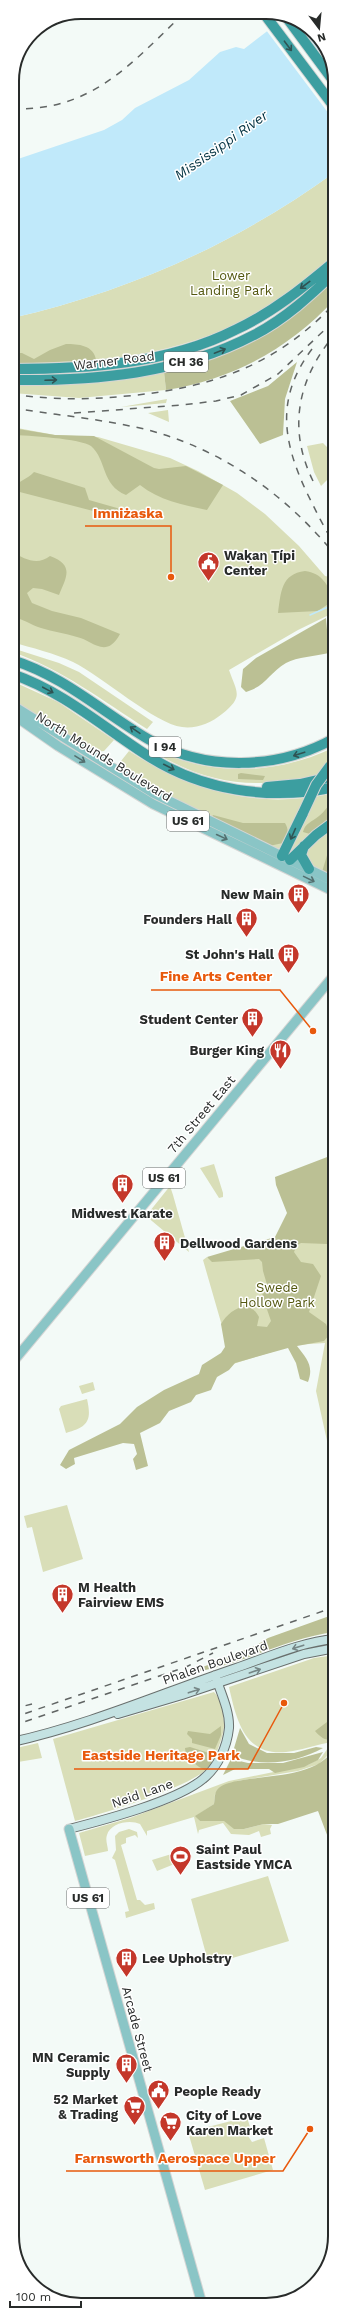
<svg xmlns="http://www.w3.org/2000/svg" width="347" height="2317" viewBox="0 0 347 2317" font-family="'Work Sans',sans-serif">
	<style>
		.green { fill: #d9deb8 }
		.forest { fill: #bbc094 }
		.water { fill: #c0e9fa }
		.pier { fill: #f3faf7 }
		.lines { fill: none; stroke-linecap: round; stroke-linejoin: round }
		.stream { stroke: #c0e9fa; stroke-width: 1.5 }
		.secondary-casing { stroke: #696f6d; stroke-width: 10 }
		.primary-casing { stroke: #d4d5d4; stroke-width: 11 }
		.highway-casing { stroke: #d4d5d4; stroke-width: 12 }
		.secondary { stroke: #c4e2e2; stroke-width: 8 }
		.primary { stroke: #8ac5c6; stroke-width: 9 }
		.highway { stroke: #3c9ea0; stroke-width: 10 }
		.rail { stroke: #616564; stroke-width: 1.5; stroke-dasharray: 7 7; stroke-linecap: butt }
		.highway-bridge-casing { stroke: #d4d5d4; stroke-width: 12; stroke-linecap: butt }
		.highway-bridge { stroke: #3c9ea0; stroke-width: 10 }
		.oneway { stroke: #2f5353 }
		.oneway2 { stroke: #547070 }
		.oneway3 { stroke: #768686 }
		.labels { text-anchor: middle; stroke-width: 3; stroke-linejoin: round; paint-order: stroke }
		.shield { fill: #fff; stroke: #686b6a; stroke-width: 1 }
		.shield-label { font-size: 12px; font-weight: bold; fill: #282b2a }
		.park-label { font-size: 13px; fill: #53570f; stroke: #fff }
		.street-label { font-size: 13px; fill: #282b2a; stroke: #fff }
		.poi-label { font-size: 13px; font-weight: bold; fill: #282b2a; stroke: #fff; text-anchor: start }
		.water-label { font-size: 14px; font-style: italic; fill: #013140; stroke: #fff }
		.rim { fill: none; stroke: #282b2a; stroke-width: 2 }
		.leader { fill: none; stroke: #e8590c; stroke-width: 1.5 }
		.callout-dot { fill: #e8590c; stroke: #fff; stroke-width: 1.5 }
		.callout-label { font-size: 14px; text-anchor: middle; font-weight: bold; fill: #e8590c; stroke: #fff; stroke-width: 3; stroke-linejoin: round; paint-order: stroke }
	</style>
	<rect width="100%" height="100%" fill="#f3faf7"/>
	<path class="green" d="M335 172V255C310 276 283 299 254 315 180 356 96 363 12 364V318C130 291 237 243 335 172Z
		M163 358 164 364 93 374 12 377V372Z
		M164 372 166 390 79 398 12 393V385Z
		M167 399 166 403 121 407Z
		M168 410 169 422 148 413Z
		M12 427 55 435 98 437 170 458 198 471 237 493 265 514 299 546 325 576 335 578V612L298 630 229 670C237 693 244 696 222 714 211 723 196 729 182 727 155 724 102 676 73 662 54 653 32 648 12 642Z
		M323 443 335 455V472L321 486 314 472 307 446Z
		M12 648 59 663 79 672 153 722 147 729C103 701 62 669 12 652Z
		M12 681 58 702 114 740 104 751 95 752 12 699Z
		M335 747V756L315 779C255 786 219 787 164 758L165 754C220 777 281 773 335 747Z
		M129 751C182 785 240 805 303 798V803L282 848 275 849 157 791 121 768V761Z
		M335 793V817L310 834 290 855 288 854 314 797Z
		M335 826V879C323 873 303 865 306 849Z
		M214 1164 223 1193V1197L219 1198 200 1168Z
		M335 1168V1376C331 1395 332 1417 335 1436 337 1449 335 1464 335 1477L316 1391 325 1343 294 1345 233 1364 203 1260 207 1257 208 1258 294 1233Z
		M170 1186 173 1195 189 1252 146 1216Z
		M93 1382 95 1390 82 1394 79 1386Z
		M87 1399C92 1421 88 1427 66 1433L59 1409 61 1406Z
		M67 1505 83 1559 43 1572 32 1527 27 1528 24 1516Z
		M335 1655 333 1750 319 1764 298 1771 237 1781 215 1794 214 1804 196 1816 200 1821H225L244 1829 264 1824 272 1825 270 1829 271 1834 261 1837 259 1831 249 1835 231 1834 223 1823 199 1830 198 1834 194 1817 147 1831V1836L140 1824C130 1819 110 1823 107 1835 105 1840 108 1846 108 1851L85 1856 79 1833 130 1818 229 1781 308 1765 321 1758 332 1742C318 1744 306 1749 293 1751 246 1760 237 1723 229 1687L314 1658Z
		M214 1692C222 1700 224 1715 224 1726 224 1734 215 1759 210 1766 192 1787 105 1813 75 1821L53 1739Z
		M38 1743 42 1758 12 1763V1749Z
		M129 1829 137 1832 138 1838 135 1835 126 1838V1843L121 1845 137 1900H140L145 1905 154 1903 155 1909 126 1918 125 1912 129 1911 115 1860 112 1858 116 1850 115 1836 119 1832Z
		M178 1852 182 1861 157 1871 152 1860Z
		M268 1876 289 1941 209 1965 191 1899Z
		M247 2117 250 2127 243 2129 234 2126V2128L246 2133 252 2142 264 2138 273 2170 205 2190 188 2132Z"/>
	<path class="forest" d="M335 279V299C289 349 233 379 166 390L164 372C232 358 285 326 335 279Z
		M66 344C78 344 94 345 96 360L12 364V353H22L34 359 50 350Z
		M297 362 285 399 283 435 260 444 230 401 268 386Z
		M12 428 55 435 94 436 154 468 159 469 186 466 223 485 207 510C182 505 159 500 140 485L126 495C101 485 107 460 91 446 82 439 26 435 12 435Z
		M34 472 85 488 89 500 131 512 128 520 12 490C15 482 28 479 34 472Z
		M12 552C25 559 37 566 50 556 74 565 67 576 59 595L42 589 33 588 27 593 32 603 52 611 81 618 120 634C106 660 92 640 77 637 65 633 53 632 41 628 31 625 22 618 12 617Z
		M305 571C322 573 328 585 334 600L318 611 278 613C281 592 281 574 305 571Z
		M326 618 329 653C316 656 297 657 286 663 269 673 266 686 246 692L241 687 243 669 256 658Z
		M241 773 265 776 263 780 238 779V774Z
		M335 801V817L310 834 303 832C305 823 312 822 319 816 325 812 327 805 335 801Z
		M213 815 243 823H285C290 831 287 836 283 843L269 846 212 817Z
		M333 847H335V879L322 872 328 852Z
		M335 1154 333 1233 327 1244 301 1243 297 1245 294 1252 301 1262 313 1264 321 1276 309 1312 326 1324 330 1334 324 1341 297 1346C307 1359 314 1366 308 1382L300 1379 296 1363 288 1348 235 1363 229 1370 217 1377 211 1390 196 1395 191 1402 169 1411 160 1423 140 1433 148 1466 136 1470 133 1459 137 1454 134 1444 123 1443 74 1458 75 1464 66 1469 60 1465 69 1450 120 1424 137 1407 164 1390 199 1374 202 1365 221 1353 225 1347 221 1324C229 1310 249 1297 259 1317L257 1326 267 1327 271 1321 262 1295 268 1288 263 1271 262 1262 259 1259 212 1262 207 1257 275 1237 287 1213 276 1185 275 1177Z
		M335 1614V1632C284 1638 239 1667 188 1673L257 1645 268 1638Z
		M335 1716V1740C326 1741 321 1738 315 1731Z
		M221 1726V1735L215 1749 192 1743V1739L187 1734 188 1731 210 1734Z
		M240 1728 249 1744 267 1753H294L316 1747 323 1748C296 1763 260 1768 232 1755Z
		M190 1747 215 1755 210 1765 205 1770C197 1767 185 1756 185 1748Z
		M335 1747V1847L332 1848 318 1811 278 1824H264L244 1829H234L224 1821H200L195 1816 214 1804C215 1798 214 1791 220 1787 226 1783 236 1781 243 1780 272 1775 320 1776 335 1747Z
		M323 1752 318 1760 304 1767 275 1773 269 1769H235L223 1775 231 1759 248 1763H283Z"/>
	<path class="water" d="M287 16 318 36 335 76V172C237 243 130 291 12 318V161L104 130 122 120 135 108 189 80 220 52 236 47 244 49Z"/>
	<path class="pier" d="M285 15 298 23 331 68 335 76V122L266 30Z"/>
	<g class="lines">
		<path class="stream" d="M310 615 335 604"/>
		<defs>
			<path id="secondary" d="M118 1714 182 1695 304 1654 335 1648
				M12 1742C89 1725 162 1693 236 1668 268 1657 301 1642 335 1639
				M69 1829C104 1820 177 1801 203 1779 218 1767 227 1747 229 1728 230 1711 220 1691 215 1675"/>
			<path id="primary" d="M12 705 153 793 335 882
				M12 714 58 746 153 804 335 892
				M12 1363 335 974
				M69 1829 202 2304"/>
			<path id="highway" d="M284 14 335 83
				M265 15 335 108
				M12 369C86 369 168 364 235 330 272 313 304 287 335 261
				M12 380C94 381 180 374 254 335 285 319 310 296 335 272
				M12 660C64 676 102 712 148 739 205 772 278 770 335 738
				M12 674C62 691 102 726 145 754 201 791 270 801 335 787
				M267 787 300 784 335 776
				M304 846 301 855 309 869
				M282 856 303 813
				M290 860 316 835 335 821"/>
		</defs>
		<use href="#secondary" class="secondary-casing"/>
		<use href="#primary" class="primary-casing"/>
		<use href="#highway" class="highway-casing"/>
		<use href="#secondary" class="secondary"/>
		<use href="#primary" class="primary"/>
		<use href="#highway" class="highway"/>
		<path class="rail" d="M12 109C91 111 129 66 181 16
			M312 349C275 398 283 442 307 493 316 511 324 528 335 545
			M12 394C51 400 88 400 127 396 211 388 276 366 335 303
			M12 408C56 415 101 419 144 429 220 448 286 494 335 555
			M74 413 182 405 216 401 241 395 278 374 335 320
			M313 481C287 428 298 378 335 334
			M12 1709 32 1704
			M12 1718 335 1607
			M12 1726 186 1667 213 1653"/>
		<defs>
			<path id="highway-bridge" d="M303 813 316 785 330 766"/>
		</defs>
		<use href="#highway-bridge" class="highway-bridge-casing"/>
		<use href="#highway-bridge" class="highway-bridge"/>
	</g>
	<defs><path id="oneway-shaft" d="M-6 0H5M1.5-3L5.5 0L1.5 3" fill="none" stroke-width="1.6" stroke-linecap="round" stroke-linejoin="round"/></defs>
	<g class="oneway">
		<use href="#oneway-shaft" transform="translate(288 46) rotate(53)"/>
		<use href="#oneway-shaft" transform="translate(305 285) rotate(143)"/>
		<use href="#oneway-shaft" transform="translate(220 351) rotate(-21)"/>
		<use href="#oneway-shaft" transform="translate(51 380) rotate(-2)"/>
		<use href="#oneway-shaft" transform="translate(48 690) rotate(28)"/>
		<use href="#oneway-shaft" transform="translate(135 730) rotate(-146)"/>
		<use href="#oneway-shaft" transform="translate(299 754) rotate(162)"/>
		<use href="#oneway-shaft" transform="translate(169 767) rotate(27)"/>
		<use href="#oneway-shaft" transform="translate(293 834) rotate(114)"/>
	</g>
	<g class="oneway2">
		<use href="#oneway-shaft" transform="translate(80 759) rotate(32)"/>
		<use href="#oneway-shaft" transform="translate(222 837) rotate(25)"/>
		<use href="#oneway-shaft" transform="translate(309 879) rotate(26)"/>
	</g>
	<g class="oneway3">
		<use href="#oneway-shaft" transform="translate(298 1647) rotate(162)"/>
		<use href="#oneway-shaft" transform="translate(255 1671) rotate(-19)"/>
		<use href="#oneway-shaft" transform="translate(194 1691) rotate(-18)"/>
	</g>
	<defs>
		<symbol id="civic-pin" viewBox="-11 -11 22 30"><path d="M0 17L-7.5 6A9.5 9.5 0 1 1 7.5 6Z" fill="#c4372a" stroke="#fff"/><path d="M-.6-6.5H3V-4.5H.6V-3L4-1V1h2V6H-6V1h2V-1L-.6-3ZM-1.2 2.5V6h2.4V2.5Z" fill="#fff"/></symbol>
		<symbol id="building-pin" viewBox="-11 -11 22 30"><path d="M0 17L-7.5 6A9.5 9.5 0 1 1 7.5 6Z" fill="#c4372a" stroke="#fff"/><path d="M-4-6H4V6H1V3H-1V6H-4ZM-2.5-4.3h1.7v1.8h-1.7ZM.8-4.3h1.7v1.8H.8ZM-2.5-1h1.7V.8h-1.7ZM.8-1h1.7V.8H.8Z" fill="#fff"/></symbol>
		<symbol id="restaurant-pin" viewBox="-11 -11 22 30"><path d="M0 17L-7.5 6A9.5 9.5 0 1 1 7.5 6Z" fill="#c4372a" stroke="#fff"/><path d="M-5-6h1v4h1v-4h1v4h1v-4h1v5L-1.5 .5V6h-2V.5L-5-1ZM5-6V6H3V1.5H1.5Q1.5-4 5-6Z" fill="#fff"/></symbol>
		<symbol id="stadium-pin" viewBox="-11 -11 22 30"><path d="M0 17L-7.5 6A9.5 9.5 0 1 1 7.5 6Z" fill="#c4372a" stroke="#fff"/><path d="M0-5a6.5 5 0 1 0 0 10a6.5 5 0 1 0 0-10ZM-3.5-1.8h7v3.6h-7Z" fill="#fff"/></symbol>
		<symbol id="supermarket-pin" viewBox="-11 -11 22 30"><path d="M0 17L-7.5 6A9.5 9.5 0 1 1 7.5 6Z" fill="#c4372a" stroke="#fff"/><path d="M-6-5.5h2.5l.6 2H6L4.5 2H-2.5L-4.4-4H-6ZM-1.5 3.2a1.3 1.3 0 1 0 .1 0ZM3 3.2a1.3 1.3 0 1 0 .1 0Z" fill="#fff"/></symbol>
	</defs>
	<g fill-rule="evenodd">
		<use href="#civic-pin" x="196" y="550" width="25" height="34"/>
		<use href="#building-pin" x="286" y="882" width="25" height="34"/>
		<use href="#building-pin" x="234" y="906" width="25" height="34"/>
		<use href="#building-pin" x="276" y="942" width="25" height="34"/>
		<use href="#building-pin" x="240" y="1006" width="25" height="34"/>
		<use href="#restaurant-pin" x="268" y="1038" width="25" height="34"/>
		<use href="#building-pin" x="110" y="1172" width="25" height="34"/>
		<use href="#building-pin" x="152" y="1230" width="25" height="34"/>
		<use href="#building-pin" x="50" y="1582" width="25" height="34"/>
		<use href="#stadium-pin" x="168" y="1844" width="25" height="34"/>
		<use href="#building-pin" x="114" y="1946" width="25" height="34"/>
		<use href="#building-pin" x="114" y="2052" width="25" height="34"/>
		<use href="#civic-pin" x="146" y="2078" width="25" height="34"/>
		<use href="#supermarket-pin" x="122" y="2094" width="25" height="34"/>
		<use href="#supermarket-pin" x="158" y="2110" width="25" height="34"/>
	</g>
	<g class="labels">
		<g class="shield">
			<rect x="164" y="352" width="44" height="20" rx="3"/>
			<rect x="149" y="737" width="32" height="20" rx="3"/>
			<rect x="167" y="811" width="42" height="20" rx="3"/>
			<rect x="143" y="1168" width="42" height="20" rx="3"/>
			<rect x="67" y="1888" width="42" height="20" rx="3"/>
		</g>
		<g class="shield-label">
			<text x="186" y="366">CH 36</text>
			<text x="165" y="751">I 94</text>
			<text x="188" y="825">US 61</text>
			<text x="164" y="1182">US 61</text>
			<text x="88" y="1902">US 61</text>
		</g>
		<g class="park-label">
			<text x="231" y="280">Lower<tspan x="231" dy="15">Landing Park</tspan></text>
			<text x="277" y="1292">Swede<tspan x="277" dy="15">Hollow Park</tspan></text>
		</g>
		<g class="street-label">
			<text transform="translate(114 360) rotate(-7)" y="5">Warner Road</text>
			<text transform="translate(104 756) rotate(32)" y="5">North Mounds Boulevard</text>
			<text transform="translate(201 1114) rotate(-50)" y="5">7th Street East</text>
			<text transform="translate(215 1662) rotate(-19)" y="5">Phalen Boulevard</text>
			<text transform="translate(142 1793) rotate(-19)" y="5">Neid Lane</text>
			<text transform="translate(138 2029) rotate(75)" y="5">Arcade Street</text>
		</g>
		<g class="poi-label">
			<text x="224" y="560">Waḳaƞ Ṭípi<tspan x="224" dy="15">Center</tspan></text>
			<text x="284" y="899" text-anchor="end">New Main</text>
			<text x="232" y="924" text-anchor="end">Founders Hall</text>
			<text x="274" y="959" text-anchor="end">St John's Hall</text>
			<text x="238" y="1024" text-anchor="end">Student Center</text>
			<text x="264" y="1055" text-anchor="end">Burger King</text>
			<text x="122" y="1218" text-anchor="middle">Midwest Karate</text>
			<text x="180" y="1248">Dellwood Gardens</text>
			<text x="78" y="1592">M Health<tspan x="78" dy="15">Fairview EMS</tspan></text>
			<text x="196" y="1854">Saint Paul<tspan x="196" dy="15">Eastside YMCA</tspan></text>
			<text x="142" y="1963">Lee Upholstry</text>
			<text x="110" y="2062" text-anchor="end">MN Ceramic<tspan x="110" dy="15">Supply</tspan></text>
			<text x="174" y="2096">People Ready</text>
			<text x="118" y="2104" text-anchor="end">52 Market<tspan x="118" dy="15">&amp; Trading</tspan></text>
			<text x="186" y="2120">City of Love<tspan x="186" dy="15">Karen Market</tspan></text>
		</g>
		<g class="water-label">
			<text transform="translate(221 145) rotate(-35)" y="5">Mississippi River</text>
		</g>
	</g>
	<path d="M0 0H347V2317H0ZM81 19H266A62 62 0 0 1 328 81V2236A62 62 0 0 1 266 2298H81A62 62 0 0 1 19 2236V81A62 62 0 0 1 81 19Z" fill="#fff" fill-rule="evenodd"/>
	<path class="rim" d="M81 19H266A62 62 0 0 1 328 81V2236A62 62 0 0 1 266 2298H81A62 62 0 0 1 19 2236V81A62 62 0 0 1 81 19Z"/>
	<path class="leader" d="M171 577L171 526H85M313 1031L280 990H151M284 1703L248 1769H74M310 2129L283 2171H66"/>
	<g class="callout-dot">
		<circle cx="171" cy="577" r="4"/>
		<circle cx="313" cy="1031" r="4"/>
		<circle cx="284" cy="1703" r="4"/>
		<circle cx="310" cy="2129" r="4"/>
	</g>
	<g class="callout-label">
		<text x="128" y="518">Imniżaska</text>
		<text x="216" y="981">Fine Arts Center</text>
		<text x="161" y="1760">Eastside Heritage Park</text>
		<text x="175" y="2163">Farnsworth Aerospace Upper</text>
	</g>
	<g transform="translate(319 28) rotate(164)" stroke="#ffffff" stroke-width="3" paint-order="stroke">
	<path d="M0-3L7 15L0 10L-7 15Z" fill="#282b2a"/>
	<text y="-6" font-size="11" font-weight="bold" text-anchor="middle" fill="#282b2a">N</text>
	</g>
	<path d="M10 2301v6h71v-6" fill="none" stroke="#282b2a" stroke-width="2"/>
	<text x="16" y="2301" font-size="12" fill="#282b2a" stroke="#ffffff" stroke-width="3" paint-order="stroke">100 m</text>
</svg>
